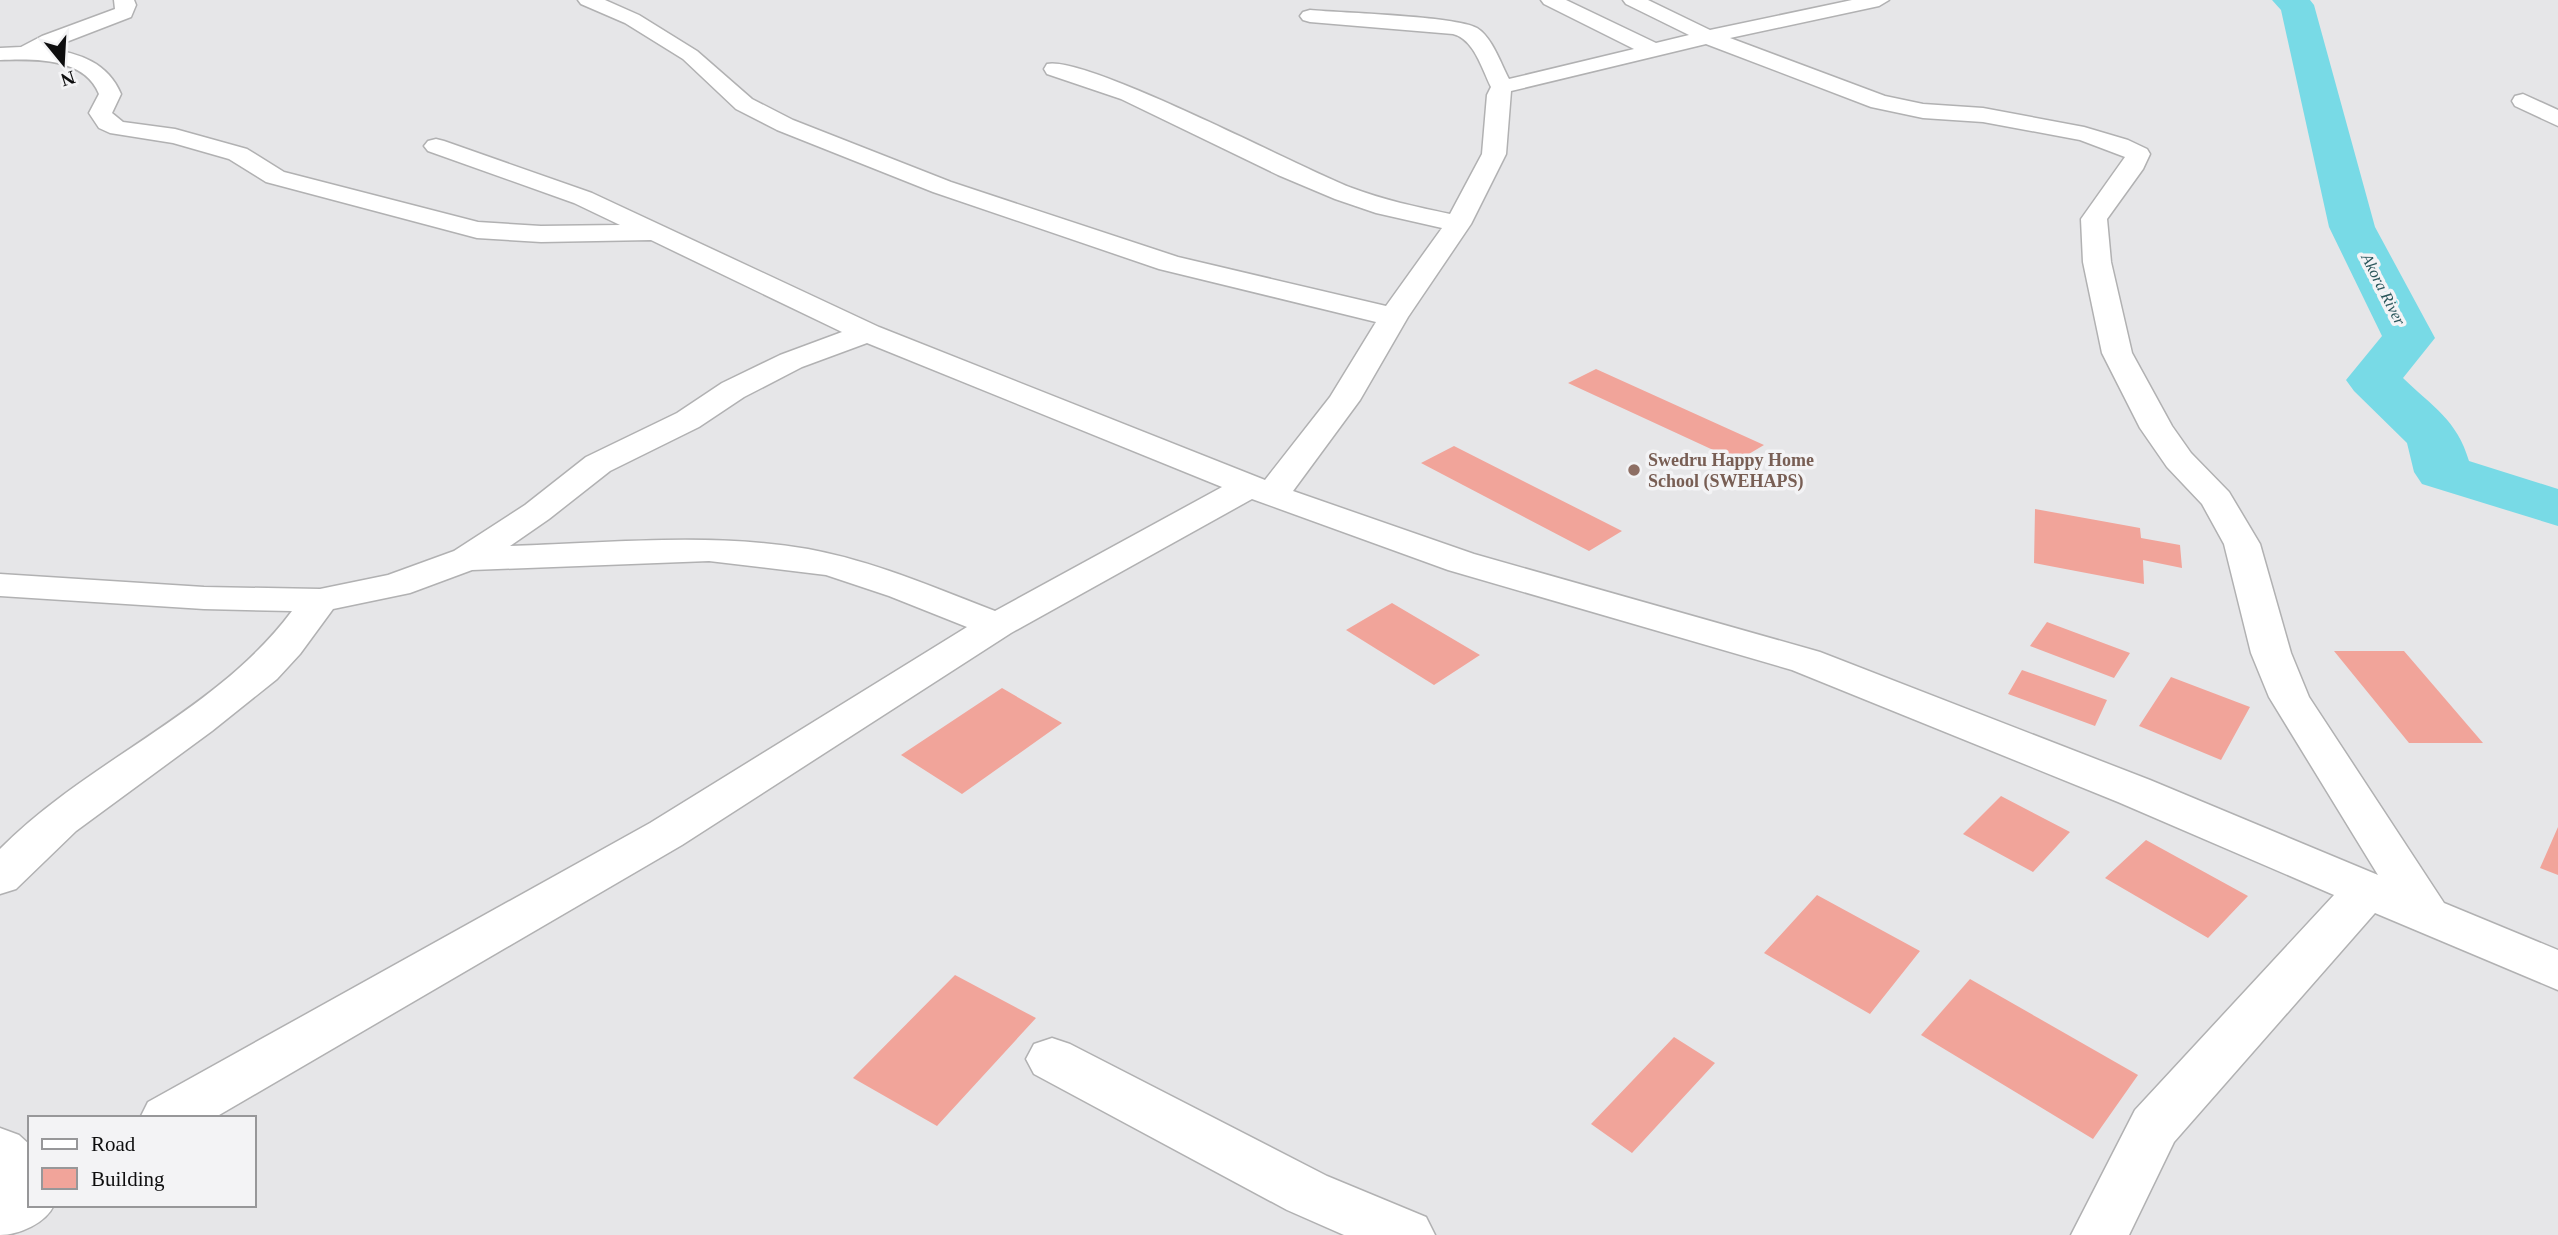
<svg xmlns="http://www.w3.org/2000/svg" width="2558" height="1235" viewBox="0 0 2558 1235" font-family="Georgia,serif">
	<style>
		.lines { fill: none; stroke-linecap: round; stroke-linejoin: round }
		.river { fill: #78dae6; fill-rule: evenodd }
		.building { fill: #f1a49a }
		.minor-casing { stroke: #b1b1b2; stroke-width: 3 }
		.minor { fill: #fff; fill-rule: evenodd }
		.education-dot { fill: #8d6e63; stroke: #f3f3f5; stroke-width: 2.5 }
		.labels { text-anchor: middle; stroke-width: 7; stroke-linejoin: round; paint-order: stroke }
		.far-water-label { font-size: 16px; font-style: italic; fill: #2a565b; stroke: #f3f3f5 }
		.education-label { font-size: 18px; font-weight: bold; fill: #785e54; stroke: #f3f3f5; text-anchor: start }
	</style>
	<rect width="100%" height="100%" fill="#e6e6e8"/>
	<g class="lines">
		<path class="river" d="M2272 0H2310L2314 5 2375 227 2435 338 2403 378C2433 407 2457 420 2469 461L2558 489V526L2422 484 2414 472 2407 443 2354 391 2346 380 2382 336 2329 227 2281 10Z"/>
	</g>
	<path class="building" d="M1596 369 1764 445 1737 461 1568 383Z
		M1454 446 1622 531 1589 551 1421 463Z
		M2035 509 2140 528 2141 538 2180 545 2182 568 2143 560 2144 584 2034 563Z
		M1392 603 1480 655 1434 685 1346 630Z
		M2047 622 2130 653 2114 678 2030 646Z
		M2334 651H2404L2483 743H2409Z
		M2022 670 2107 700 2095 726 2008 694Z
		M2171 677 2250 707 2221 760 2139 726Z
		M1002 688 1062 723 962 794 901 755Z
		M2001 796 2070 832 2033 872 1963 834Z
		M2558 827V875L2540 868Z
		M2146 840 2248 896 2208 938 2105 878Z
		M1817 895 1920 951 1870 1014 1764 953Z
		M955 975 1036 1018 937 1126 853 1078Z
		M1970 979 2138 1075 2093 1139 1921 1035Z
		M1674 1037 1715 1063 1632 1153 1591 1124Z"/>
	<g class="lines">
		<defs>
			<path id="minor" d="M114 0H134L136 5 131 17 48 49C80 53 108 63 121 94L112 113 123 122 175 129 247 149 284 172 478 222 541 226 620 225 574 203 428 151 424 146 428 141 436 139 444 141 592 193 879 327 1265 480 1330 397 1376 322 1159 269 933 192 777 130 736 109 683 59 625 23 581 4 578 0H605L639 15 697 51 752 99 793 120 951 182 1178 257 1386 306 1442 228 1376 213 1335 199 1278 175 1121 99 1047 74 1044 69 1047 64C1086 55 1300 168 1352 188 1384 200 1417 207 1450 214L1482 154 1487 95 1491 87C1482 69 1474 39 1453 34L1310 22 1303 20 1300 16 1303 12 1310 10C1342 13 1455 16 1477 28 1492 37 1501 64 1509 79L1634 49 1544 4 1541 0H1566L1656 43 1689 35 1626 4 1623 0H1648L1710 30 1852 0H1889L1879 6 1730 38 1885 96 1923 104 1983 108 2084 127 2128 140 2147 149 2150 154 2143 169 2107 219 2111 262 2132 353 2172 426 2191 453 2229 492 2260 544 2291 653 2309 697 2444 903 2558 950V990L2375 913 2174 1142 2129 1235H2071L2135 1110 2334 895 2118 802 1792 670 1448 570 1252 499 1011 633 682 845 214 1118H140L148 1102 650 823 967 627 889 596 826 575 709 561 472 570 410 593 333 609 300 654 277 679 212 731 76 831 16 889 0 894V849C89 759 216 713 292 611L204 609 0 596V574L204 587 320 589 388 575 454 551 525 505 586 457 677 413 722 383 780 355 842 332 651 240 541 242 477 238 266 182 229 159 173 143 110 133 99 128 89 113 99 94C84 57 34 59 0 60V48L21 47 42 36 115 9ZM1706 44 1871 107 1923 118 1983 122 2080 140 2125 157 2081 219 2083 262 2102 353 2140 428 2167 467 2202 504 2224 544 2251 653 2269 697 2378 875 2150 780 1820 652 1474 554 1293 491 1360 400 1408 317 1471 224 1506 154 1511 91ZM867 343 1222 487 995 611C933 587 873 561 808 549 710 532 608 543 510 546L549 519 610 471 699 427 744 397 802 367Z
				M2523 94 2558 110V126L2515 106 2512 101 2515 96Z
				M1052 1038 1070 1044 1327 1176 1426 1217 1435 1235H1344L1287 1210 1034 1074 1026 1059 1034 1044Z
				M0 1128 19 1135 30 1145V1205H54C46 1223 19 1235 0 1235Z"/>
		</defs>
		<use href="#minor" class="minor-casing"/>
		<use href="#minor" class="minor"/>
	</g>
	<circle class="education-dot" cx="1634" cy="470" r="7"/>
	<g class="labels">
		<g class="far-water-label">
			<text transform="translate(2384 289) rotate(63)" y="6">Akora River</text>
		</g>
		<g class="education-label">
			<text x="1648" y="466">Swedru Happy Home<tspan x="1648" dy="21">School (SWEHAPS)</tspan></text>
		</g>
	</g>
	<rect x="28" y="1116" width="228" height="91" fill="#f3f3f5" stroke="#979799" stroke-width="2"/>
	<rect x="42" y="1139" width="35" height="10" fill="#ffffff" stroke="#979799" stroke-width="2"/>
	<text x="91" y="1151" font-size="21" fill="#0d0d0e">Road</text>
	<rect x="42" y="1168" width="35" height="21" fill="#f1a49a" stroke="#979799" stroke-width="2"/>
	<text x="91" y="1186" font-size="21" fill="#0d0d0e">Building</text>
	<g transform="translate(63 63) rotate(162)" stroke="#f3f3f5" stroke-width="5" paint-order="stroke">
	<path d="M0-5L12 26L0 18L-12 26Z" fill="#0d0d0e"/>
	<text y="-10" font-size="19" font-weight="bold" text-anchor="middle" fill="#0d0d0e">N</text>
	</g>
</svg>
